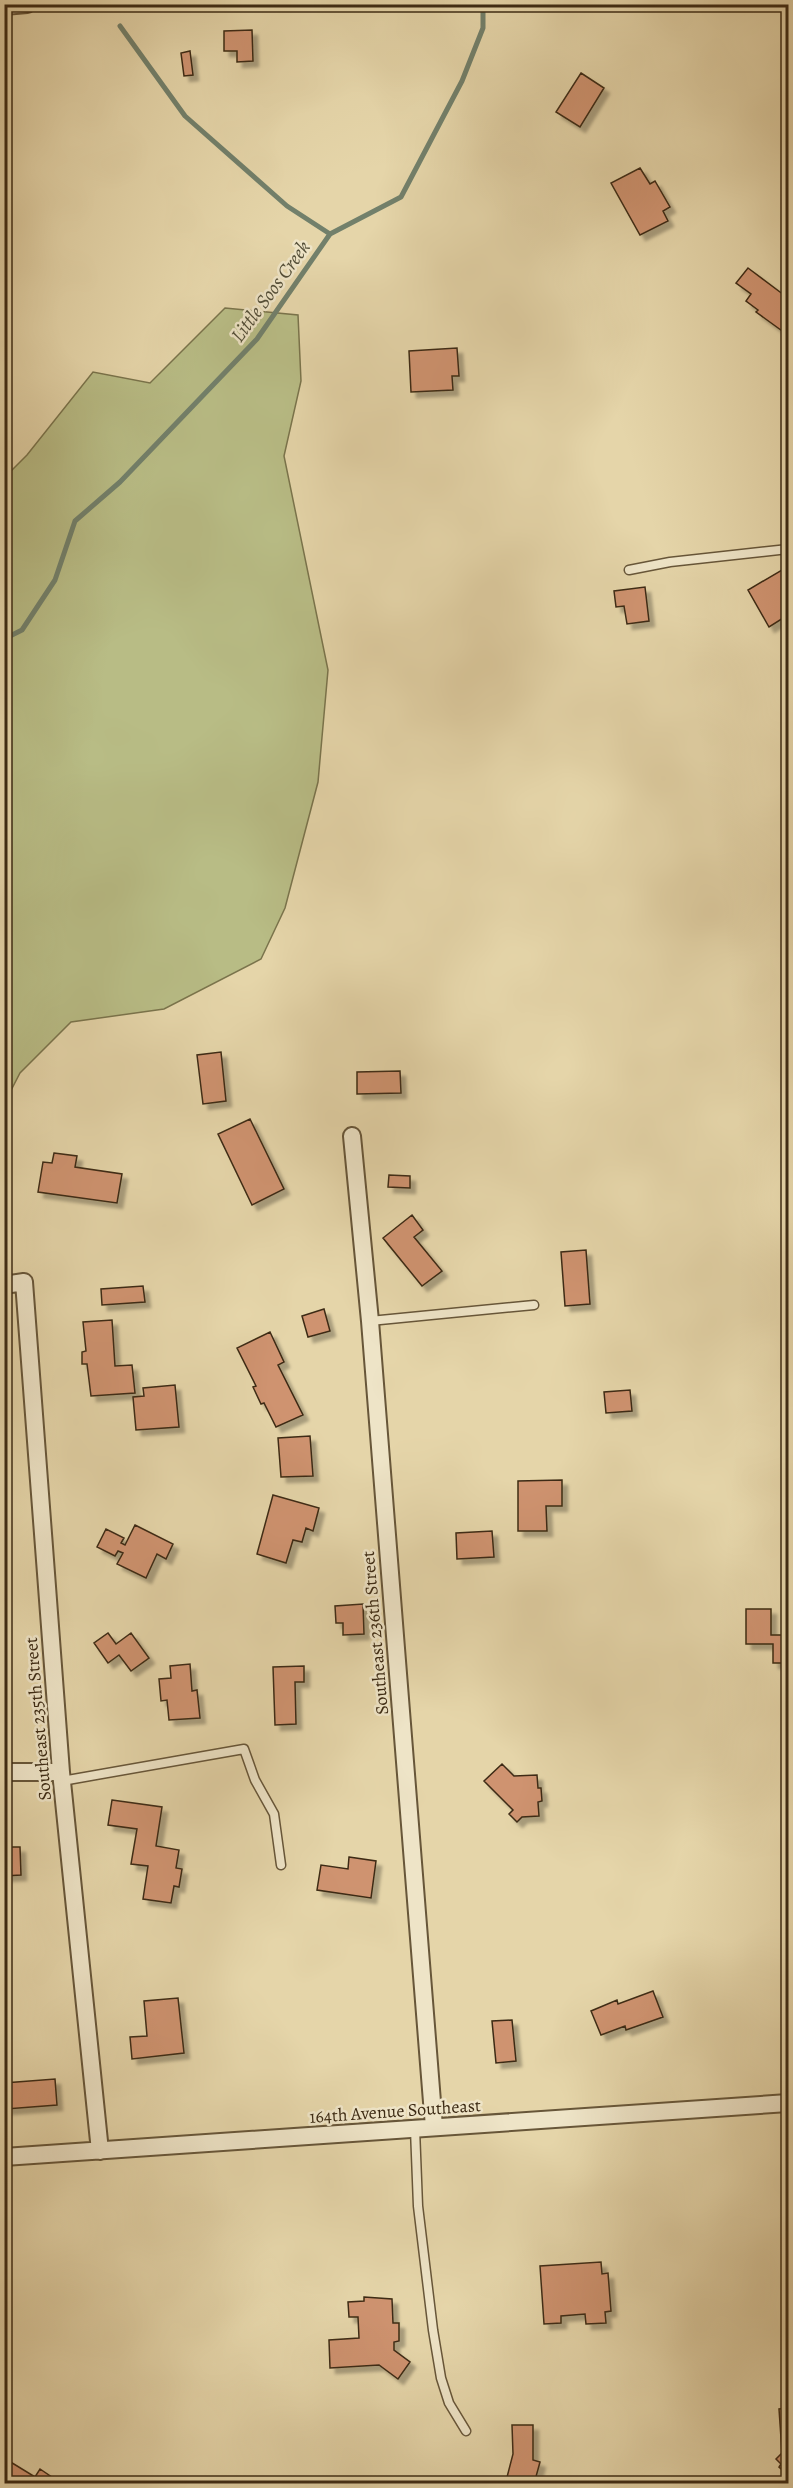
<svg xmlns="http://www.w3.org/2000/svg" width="793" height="2488" viewBox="0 0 793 2488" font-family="Alegreya,serif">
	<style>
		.green { fill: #b8bc85; stroke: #7a744c; stroke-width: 1.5 }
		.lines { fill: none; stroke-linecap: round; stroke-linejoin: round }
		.stream { stroke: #72806b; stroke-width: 5 }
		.building { fill: #cf9370; stroke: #3d2b14; stroke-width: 1.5; filter: url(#shadow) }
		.service-casing { stroke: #675639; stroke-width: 11 }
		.minor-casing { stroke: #675639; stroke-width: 20 }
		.service { stroke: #eee4c7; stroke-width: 8 }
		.minor { stroke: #eee4c7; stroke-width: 16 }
		.labels { text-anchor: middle; stroke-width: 5; stroke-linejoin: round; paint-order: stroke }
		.street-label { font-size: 18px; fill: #3d2b14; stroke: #eee4c7 }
		.water-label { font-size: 20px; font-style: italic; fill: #534e38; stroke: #eee4c7 }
	</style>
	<defs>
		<filter id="shadow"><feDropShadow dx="5.5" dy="5.5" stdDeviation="1.5" flood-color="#0004"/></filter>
	</defs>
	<rect width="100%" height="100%" fill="#e5d5a9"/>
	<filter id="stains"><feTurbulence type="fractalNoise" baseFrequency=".00333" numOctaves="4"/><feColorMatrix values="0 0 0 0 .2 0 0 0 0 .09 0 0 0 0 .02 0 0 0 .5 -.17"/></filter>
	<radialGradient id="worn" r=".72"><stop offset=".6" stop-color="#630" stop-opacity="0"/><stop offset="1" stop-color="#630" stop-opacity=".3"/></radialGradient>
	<path class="green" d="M225 308 298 315 301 381 284 456 328 670 318 782 285 908 261 959 164 1009 71 1022 20 1073 5 1102V477L27 455 93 372 150 383Z"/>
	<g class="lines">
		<path class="stream" d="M120 26 185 116 287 206 330 234
			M4 639 22 630 55 580 75 521 120 482 257 339 330 234 401 197 462 81 483 28V4"/>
	</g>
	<path class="building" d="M252 30 253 61 237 62V51H224V31Z
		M190 51 193 75 184 76 181 53Z
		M581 73 604 88 580 127 556 112Z
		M640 168 650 184 655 181 670 207 663 211 668 221 640 235 611 183Z
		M748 268 788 298V328L785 333 756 312 758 310 746 301 751 294 736 283Z
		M457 348 459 376H452L453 390 411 392 409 351Z
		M787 567 788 570V615L769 627 748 590Z
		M645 587 649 621 627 624 624 606 616 607 614 591Z
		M221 1052 226 1101 203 1104 197 1055Z
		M400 1071 401 1093 357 1094V1072Z
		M250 1119 284 1189 252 1205 218 1134Z
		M54 1153 77 1156 75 1167 122 1174 117 1203 38 1192 43 1162 52 1163Z
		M389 1175 410 1176V1188L388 1187Z
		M412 1215 423 1230 414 1237 442 1271 422 1286 383 1238Z
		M586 1250 590 1304 565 1306 561 1252Z
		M143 1286 145 1302 102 1305 101 1289Z
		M324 1309 330 1331 308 1337 302 1316Z
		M112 1320 115 1366 132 1365 135 1393 91 1396 87 1364H82V1352L86 1351 83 1322Z
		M270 1332 284 1362 278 1365 303 1415 276 1427 264 1403 261 1404 253 1387 256 1386 237 1348Z
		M175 1385 179 1427 136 1430 133 1397 144 1396 143 1388Z
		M630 1390 632 1411 606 1413 604 1392Z
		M310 1436 313 1476 281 1477 278 1438Z
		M562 1480V1506H546L547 1531H518V1481Z
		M273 1495 319 1508 313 1531 306 1528 302 1542 293 1540 286 1563 257 1554Z
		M135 1525 173 1544 166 1559 157 1554 146 1578 117 1564 123 1553 118 1551 115 1556 97 1547 106 1529 124 1538 121 1543 125 1545Z
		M492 1531 494 1557 457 1559 456 1533Z
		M363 1604 364 1634 343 1635V1623H336L335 1606Z
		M746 1609H771V1635H788V1667V1663H773V1644H746Z
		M108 1633 116 1644 131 1633 149 1658 131 1671 119 1655 108 1663 94 1643Z
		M190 1664 192 1691 197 1690 200 1718 169 1720 167 1700 161 1701 159 1679 171 1678 170 1666Z
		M304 1666V1682H295L296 1724 275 1725 273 1667Z
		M502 1764 514 1776 537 1775 538 1788H541L542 1801 538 1802 539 1816 522 1817 517 1822 509 1814 513 1810 484 1781Z
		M112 1800 162 1807 156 1846 179 1850 176 1868 182 1869 179 1887 174 1886 171 1903 143 1899 148 1866 131 1864 137 1829 108 1825Z
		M4 1847H20L21 1875 4 1876Z
		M349 1857 376 1861 371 1898 317 1890 321 1865 348 1869Z
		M653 1991 663 2017 626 2030 625 2026 601 2035 591 2011 617 2000 618 2004Z
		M178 1998 184 2053 132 2059 130 2037 147 2036 144 2001Z
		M512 2020 516 2061 496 2063 492 2021Z
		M55 2079 57 2105 6 2109 4 2083Z
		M601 2262 602 2274 608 2273 611 2311 605 2312 606 2323 586 2324 585 2314 561 2316V2323L544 2324 540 2266Z
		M364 2297 392 2299 393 2323H399V2341L394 2342V2350L410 2362 398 2379 379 2365 330 2368 329 2340 359 2338 358 2317H349L348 2302 364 2301Z
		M788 2408V2475L779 2467 781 2464 776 2459 782 2453 779 2409Z
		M512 2425H533V2460L540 2462 534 2484H502L503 2480 506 2481 513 2454Z
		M4 2458 35 2477 40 2469 62 2484H4Z"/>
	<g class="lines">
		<defs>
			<path id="service" d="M629 570 670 562 788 549
				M370 1321 534 1305
				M62 1781 244 1749 255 1780 274 1814 281 1865
				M415 2129 418 2206 433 2330 441 2378 449 2403 466 2431"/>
			<path id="minor" d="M4 6 27 4
				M352 1136 370 1321 434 2127
				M4 1285 24 1282 61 1772 100 2151
				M4 1772H61
				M4 2157 788 2103"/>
		</defs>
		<use href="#service" class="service-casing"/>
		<use href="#minor" class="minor-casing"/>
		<use href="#service" class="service"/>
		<use href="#minor" class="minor"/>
	</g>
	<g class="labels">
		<g class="street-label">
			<text transform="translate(375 1633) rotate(-95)" y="6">Southeast 236th Street</text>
			<text transform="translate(38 1719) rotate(-95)" y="6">Southeast 235th Street</text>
			<text transform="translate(395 2111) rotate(-4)" y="6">164th Avenue Southeast</text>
		</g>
		<g class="water-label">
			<text transform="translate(270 291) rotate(-54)" y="7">Little Soos Creek</text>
		</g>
	</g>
	<rect width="793" height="2488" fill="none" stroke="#e5d5a9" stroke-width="24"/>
	<rect x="6" y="6" width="781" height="2476" fill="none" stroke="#3d2b14" stroke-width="3"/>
	<rect x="12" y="12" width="769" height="2464" fill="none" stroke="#3d2b14" stroke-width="1.5"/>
	<rect width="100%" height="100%" filter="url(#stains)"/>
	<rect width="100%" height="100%" fill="url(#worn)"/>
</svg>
